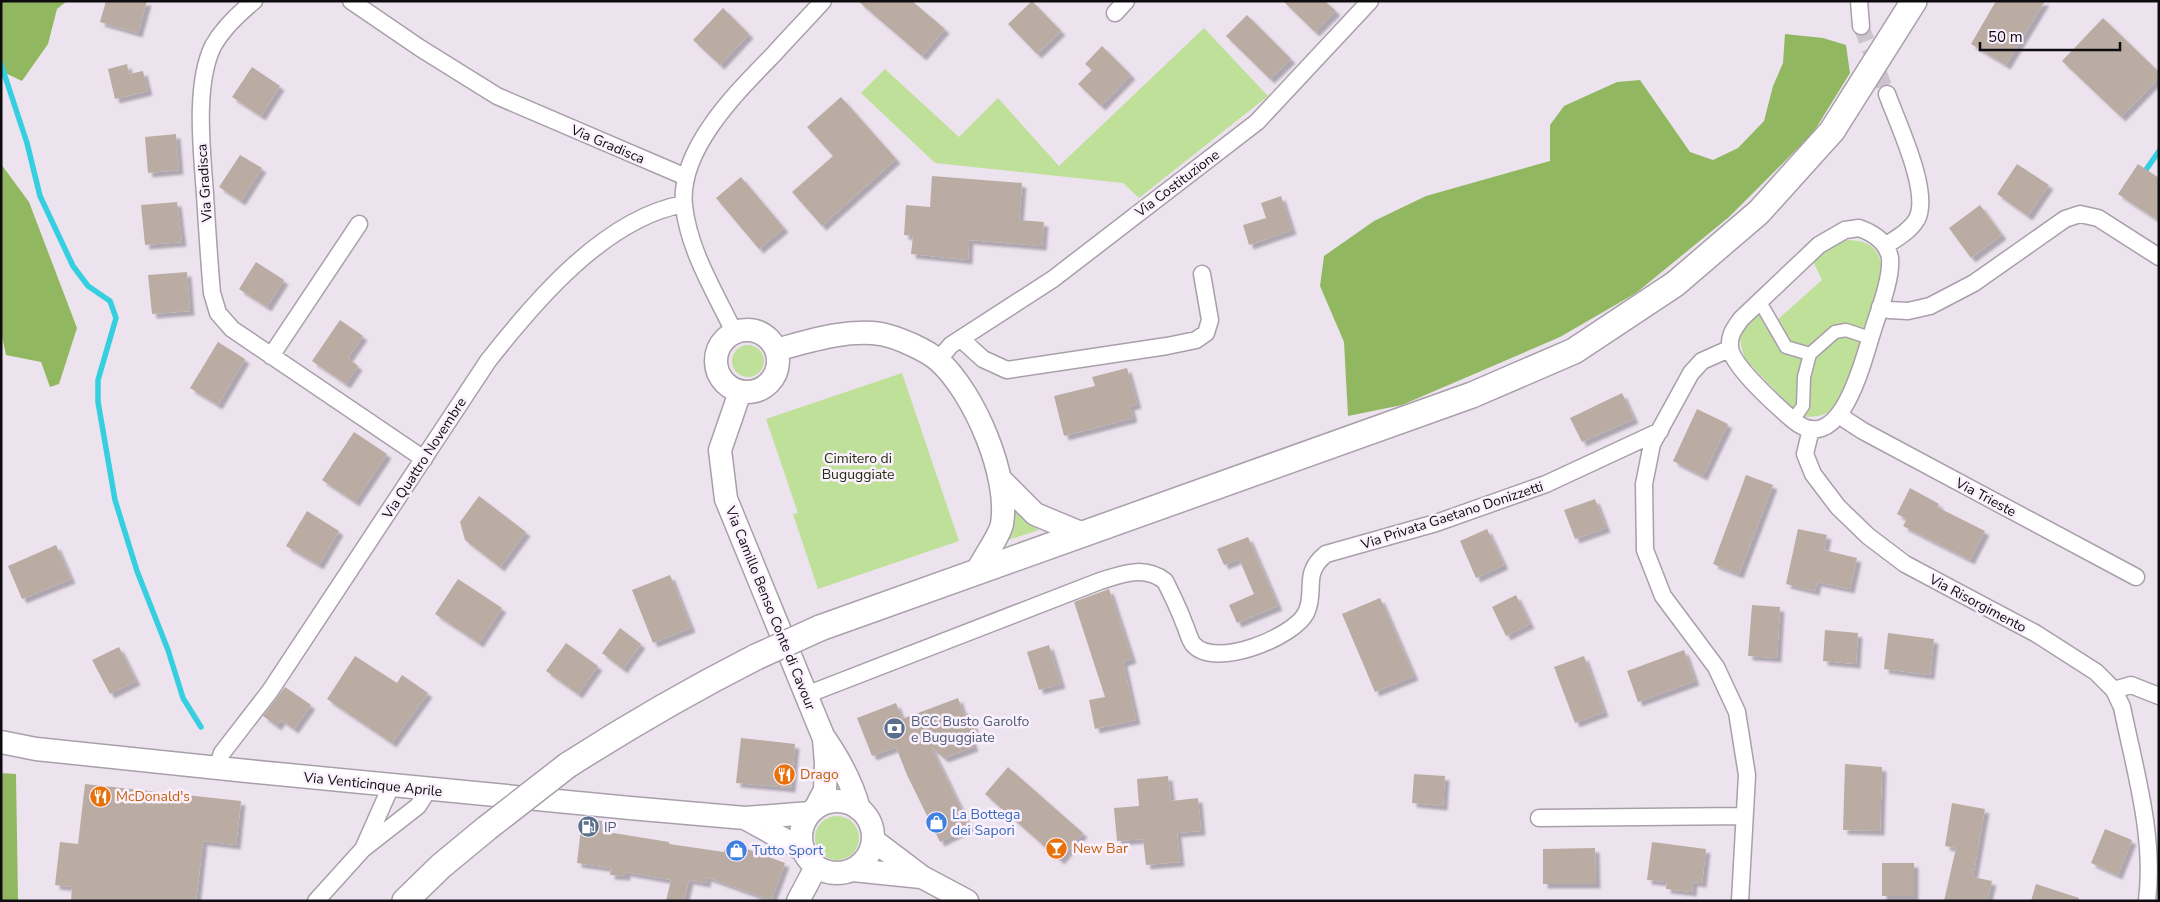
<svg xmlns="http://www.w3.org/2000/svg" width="2160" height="902" viewBox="0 0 2160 902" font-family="'Nunito Sans',sans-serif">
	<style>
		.green { fill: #bfe099 }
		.forest { fill: #91b860 }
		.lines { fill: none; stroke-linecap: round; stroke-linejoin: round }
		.stream { stroke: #35cfe0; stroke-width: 5.5 }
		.building { fill: #baaca3; filter: url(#shadow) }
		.minor-tunnel { stroke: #ccc3ce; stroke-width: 16; stroke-dasharray: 16 8; stroke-linecap: butt }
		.pedestrian-casing { stroke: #a99fab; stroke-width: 15 }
		.minor-casing { stroke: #a99fab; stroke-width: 19 }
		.secondary-casing { stroke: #a99fab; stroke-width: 25 }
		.primary-casing { stroke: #a99fab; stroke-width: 28 }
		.pedestrian { stroke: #fff; stroke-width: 12 }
		.minor { stroke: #fff; stroke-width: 16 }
		.secondary { stroke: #fff; stroke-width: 22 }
		.primary { stroke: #fff; stroke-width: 25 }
		.primary-bridge-casing { stroke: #a99fab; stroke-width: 28; stroke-linecap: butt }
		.primary-bridge { stroke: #fff; stroke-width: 25 }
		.labels { text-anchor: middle; stroke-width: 5; stroke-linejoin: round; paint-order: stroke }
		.street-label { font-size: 14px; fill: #0f0c10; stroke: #fbf0fd }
		.park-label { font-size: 14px; fill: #23320e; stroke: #fbf0fd }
		.service-label { font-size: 14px; fill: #4e5e75; stroke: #fbf0fd; text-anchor: start }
		.food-label { font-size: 14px; fill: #c56008; stroke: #fbf0fd; text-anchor: start }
		.shop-label { font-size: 14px; fill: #366cbe; stroke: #fbf0fd; text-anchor: start }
	</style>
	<defs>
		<filter id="shadow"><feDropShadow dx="4.5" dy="4.5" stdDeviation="1" flood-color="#0004"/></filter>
	</defs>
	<rect width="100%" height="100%" fill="#ede3ef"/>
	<path class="green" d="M1204 28 1268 96 1139 198 1123 183 935 163 861 93 885 69 959 137 998 98 1059 166Z
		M1846 240C1868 240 1881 247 1882 272 1874 298 1849 393 1834 408 1825 417 1813 417 1801 417L1745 359 1741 346 1740 335 1746 323 1766 304 1776 321 1822 280 1813 261 1835 244Z
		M732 361a16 16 0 1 1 32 0a16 16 0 1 1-32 0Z
		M902 373 959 541 818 589 793 514 798 513 766 419Z
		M1014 509 1025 521 1039 530 1008 540Z
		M815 838a22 22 0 1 1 44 0a22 22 0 1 1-44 0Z"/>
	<path class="forest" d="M1 1H67L57 9 48 44 22 81 1 71Z
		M1785 34 1823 38 1846 45 1850 73 1813 133 1729 217 1636 293 1560 337 1402 405 1348 416 1344 342 1320 286 1324 256 1374 221 1426 196 1550 161V125L1564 106 1617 82 1640 80 1690 152 1713 160 1738 148 1764 121 1773 86 1783 63Z
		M1 164 29 202 77 328 59 384 50 387 41 362 6 355 1 332Z
		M1 773 16 774 18 901H1Z"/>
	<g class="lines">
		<path class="stream" d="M1 64 27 143 40 196 73 266 88 286 110 301 116 318 98 380V402L115 500 137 571 168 650 183 698 201 727
			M2143 174 2159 151"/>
	</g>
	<path class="building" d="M106 1H147L138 33 100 22Z
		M858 1H912L945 29 922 56Z
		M1032 1 1061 31 1037 54 1008 24Z
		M1283 1H1325L1336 11 1315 32Z
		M1996 1H2045L2006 65 1971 44Z
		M723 8 749 34 720 65 693 40Z
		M1247 15 1291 59 1270 79 1226 36Z
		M2103 18 2159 72V78L2121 117 2062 61Z
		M1102 46 1131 75 1101 106 1078 84 1092 70 1085 64Z
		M127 64 129 74 143 71 148 91 115 99 108 69Z
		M252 67 280 86 261 116 232 97Z
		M841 97 896 159 822 226 792 192 833 156 807 127Z
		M176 134 179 170 148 173 145 137Z
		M240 155 262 168 241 201 219 187Z
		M2017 164 2049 185 2028 216 1997 194Z
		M2138 164 2159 178V221L2118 194Z
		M932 176 1022 183 1019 220 1044 222 1042 246 969 240 968 260 911 254 913 236 904 235 906 205 930 207Z
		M741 177 784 228 759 249 716 198Z
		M1281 196 1292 230 1249 245 1243 225 1266 218 1261 203Z
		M177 202 182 242 145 245 141 205Z
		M1980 205 2002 235 1971 258 1949 228Z
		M256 262 284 280 267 307 239 289Z
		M187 272 190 311 152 314 148 275Z
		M340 320 363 336 348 358 358 366 346 384 312 361Z
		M218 342 245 359 218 405 190 388Z
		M1127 368 1137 404 1130 406 1133 418 1064 436 1054 396 1095 386 1092 377Z
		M1622 393 1634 419 1582 442 1570 418Z
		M1697 409 1728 424 1703 476 1673 461Z
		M354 432 387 454 355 502 322 480Z
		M1746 475 1773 485 1739 574 1713 564Z
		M1910 488 1939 504 1937 507 1985 531 1970 560 1903 526 1907 519 1897 514Z
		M479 496 526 532 500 567 465 540 460 522Z
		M1595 499 1606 528 1575 539 1564 510Z
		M307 511 339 531 319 565 286 546Z
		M1487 529 1504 565 1476 578 1460 541Z
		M1798 529 1827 535 1824 550 1857 558 1850 589 1817 582 1815 591 1786 584Z
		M1248 537 1278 606 1237 623 1229 605 1254 594 1239 559 1224 565 1217 549Z
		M56 545 71 579 22 599 8 566Z
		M670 575 691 628 653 643 632 590Z
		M458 579 502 608 479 643 435 614Z
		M1109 589 1132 659 1123 662 1136 720 1095 729 1089 700 1105 697 1074 602Z
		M1516 595 1530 624 1506 636 1492 607Z
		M1380 598 1414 676 1375 692 1342 614Z
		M1752 605 1780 607 1777 658 1748 656Z
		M620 628 641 644 623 669 602 653Z
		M1825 630 1858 633 1856 664 1823 661Z
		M1888 633 1934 639 1930 675 1884 669Z
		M566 643 598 666 578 694 546 671Z
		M1049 645 1061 684 1039 690 1027 652Z
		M119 647 136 681 110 694 92 660Z
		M1684 650 1695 681 1638 702 1627 671Z
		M355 656 397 683 402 675 428 693 392 743 327 699Z
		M1584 656 1604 712 1575 723 1554 667Z
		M285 687 311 705 294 729 281 720 277 726 263 716Z
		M958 698 964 715 968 713 976 733 970 736 974 747 944 758 931 747 970 827 940 842 907 775 896 747 872 756 857 718 896 703 902 719Z
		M741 738 795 744 791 788 736 783Z
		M1845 764 1882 767 1880 831 1843 830Z
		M1008 767 1083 833 1060 860 985 794Z
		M1414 774 1445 776 1443 806 1412 803Z
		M1168 776 1171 801 1198 798 1201 831 1177 833 1180 862 1146 865 1143 839 1117 841 1114 808 1139 806 1137 779Z
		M85 784 241 801 236 845 203 841 196 901H71L72 887 55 885 60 842 78 844Z
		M1952 803 1985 809 1973 877 1992 881 1987 901H1944L1956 848 1945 846Z
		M582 819 602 821 601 831 669 842V844L724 852 728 842 785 863 771 900 707 877 706 883 689 880 684 901H666L671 880 626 872V876L610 875 611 868 577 863Z
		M2105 829 2132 840 2118 875 2091 863Z
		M1652 842 1706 849 1702 883 1693 882 1692 892 1666 889 1667 882 1647 880Z
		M1595 848 1596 884H1543V849Z
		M1882 863H1914V896H1882Z
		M2036 884 2079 898V901H2031Z"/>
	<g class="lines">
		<path class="minor-tunnel" d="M1861 26 1887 94"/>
		<defs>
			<path id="pedestrian" d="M1760 302 1786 347 1810 354
				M1793 420 1803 406 1804 377 1810 354 1835 332 1846 330 1870 338"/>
			<path id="minor" d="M254 1C238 14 223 28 213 46 194 85 202 152 205 194 207 227 209 260 212 293L218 313 232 329 424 459
				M351 1 420 48 497 96 686 177
				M1859 1 1861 26
				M1115 13 1126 1
				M1859 228C1873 233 1887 241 1890 258 1892 279 1878 313 1872 333 1863 361 1840 460 1793 420 1778 407 1731 365 1730 347 1729 335 1734 329 1741 319L1819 245 1845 230Z
				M1885 246C1897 238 1910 231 1917 219 1931 192 1897 122 1887 94
				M1880 307 1889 310 1908 311 1930 306 1974 283 2065 219 2080 214 2098 218 2159 257
				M734 332C715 292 689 251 684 206 678 149 738 91 774 54 790 36 807 19 823 1
				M961 339 983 359 1007 370 1167 346 1196 340 1206 333 1210 320 1202 274
				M1729 349 1702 361 1691 373 1652 444 1644 484 1645 550 1663 596 1716 667 1737 712 1747 775 1740 901
				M271 356 359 224
				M938 360 951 345 1053 279 1257 122 1370 1
				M1840 413 1846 420 1863 431 2136 577
				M1811 429 1805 454 1813 474 1838 507 1868 536 1905 564 2035 633 2096 672 2114 690 2122 707C2135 771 2155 836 2147 901
				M2114 690 2131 685 2159 696
				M806 695 1100 581C1123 574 1144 565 1165 581 1172 595 1179 609 1184 623 1187 629 1189 639 1193 644 1214 670 1294 637 1306 613 1317 590 1301 574 1326 554L1436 523 1546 484 1660 431
				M217 768 222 753 270 691 488 361C535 301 605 218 684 204
				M1539 818 1744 816
				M364 847 391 786
				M316 901 363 849 418 806 428 790"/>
			<path id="secondary" d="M716 361a31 31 0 1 1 62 0a31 31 0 1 1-62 0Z
				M776 350C810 341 845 329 881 334 897 337 927 350 939 361 974 393 1010 476 1002 524 1000 535 983 559 977 571
				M740 392 720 450 726 499 823 736C839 759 852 782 859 809
				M1001 480 1035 514 1083 534
				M1 742 36 749 247 771 630 808 745 818 810 813
				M801 837a36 36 0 1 1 72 0a36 36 0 1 1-72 0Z
				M815 809 825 790 826 764 824 739
				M745 818 803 850
				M873 840 922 877 967 901
				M853 870 921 877
				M798 901 816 867"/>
			<path id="primary" d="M820 628 1472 395 1574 351 1675 284 1759 212 1832 131 1914 1
				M568 765C629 726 691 690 756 657
				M405 901 441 866 487 828"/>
		</defs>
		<use href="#pedestrian" class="pedestrian-casing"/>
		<use href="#minor" class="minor-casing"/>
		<use href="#secondary" class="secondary-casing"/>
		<use href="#primary" class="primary-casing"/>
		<use href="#pedestrian" class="pedestrian"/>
		<use href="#minor" class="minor"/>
		<use href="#secondary" class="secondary"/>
		<use href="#primary" class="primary"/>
		<defs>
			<path id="primary-bridge" d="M756 657 820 628
				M487 828 568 765"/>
		</defs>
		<use href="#primary-bridge" class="primary-bridge-casing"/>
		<use href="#primary-bridge" class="primary-bridge"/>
	</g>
	<defs>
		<symbol id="bank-disc" viewBox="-11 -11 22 22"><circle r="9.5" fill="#5c6f8a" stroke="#fbf0fd"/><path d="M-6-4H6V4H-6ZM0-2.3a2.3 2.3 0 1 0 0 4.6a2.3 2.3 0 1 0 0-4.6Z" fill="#fff"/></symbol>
		<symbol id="restaurant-disc" viewBox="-11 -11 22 22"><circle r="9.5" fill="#e8710a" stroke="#fbf0fd"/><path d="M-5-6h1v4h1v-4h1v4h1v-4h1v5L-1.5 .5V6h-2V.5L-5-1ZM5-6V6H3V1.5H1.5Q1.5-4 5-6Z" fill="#fff"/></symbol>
		<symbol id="shop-disc" viewBox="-11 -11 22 22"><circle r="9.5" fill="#3f7fe0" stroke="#fbf0fd"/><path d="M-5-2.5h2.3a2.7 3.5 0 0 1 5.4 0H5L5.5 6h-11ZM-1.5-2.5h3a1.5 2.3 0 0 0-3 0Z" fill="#fff"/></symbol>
		<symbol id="fuel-disc" viewBox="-11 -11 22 22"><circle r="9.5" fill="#5c6f8a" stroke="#fbf0fd"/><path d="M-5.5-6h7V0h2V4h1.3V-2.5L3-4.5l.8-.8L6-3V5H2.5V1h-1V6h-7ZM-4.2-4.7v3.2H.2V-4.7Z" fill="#fff"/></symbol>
		<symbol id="bar-disc" viewBox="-11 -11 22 22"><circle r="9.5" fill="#e8710a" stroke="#fbf0fd"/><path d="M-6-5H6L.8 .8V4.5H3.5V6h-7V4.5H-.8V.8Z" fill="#fff"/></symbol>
	</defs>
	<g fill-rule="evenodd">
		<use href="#bank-disc" x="882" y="716" width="25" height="25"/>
		<use href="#restaurant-disc" x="772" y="762" width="25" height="25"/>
		<use href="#restaurant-disc" x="88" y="784" width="25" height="25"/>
		<use href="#shop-disc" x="924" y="810" width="25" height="25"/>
		<use href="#fuel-disc" x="576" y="814" width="25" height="25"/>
		<use href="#bar-disc" x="1044" y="836" width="25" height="25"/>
		<use href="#shop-disc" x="724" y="838" width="25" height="25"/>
	</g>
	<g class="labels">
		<g class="street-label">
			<text transform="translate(608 144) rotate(23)" y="5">Via Gradisca</text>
			<text transform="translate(204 183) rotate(-94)" y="5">Via Gradisca</text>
			<text transform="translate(1177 183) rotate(-37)" y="5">Via Costituzione</text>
			<text transform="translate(424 458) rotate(-57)" y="5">Via Quattro Novembre</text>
			<text transform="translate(1986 497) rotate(28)" y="5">Via Trieste</text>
			<text transform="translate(1452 515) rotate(-18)" y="5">Via Privata Gaetano Donizzetti</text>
			<text transform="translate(1978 603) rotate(28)" y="5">Via Risorgimento</text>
			<text transform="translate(771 608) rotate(68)" y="5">Via Camillo Benso Conte di Cavour</text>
			<text transform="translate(373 784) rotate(6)" y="5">Via Venticinque Aprile</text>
		</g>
		<g class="park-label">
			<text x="858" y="463">Cimitero di<tspan x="858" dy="16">Buguggiate</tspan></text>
		</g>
		<g class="service-label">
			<text x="911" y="726">BCC Busto Garolfo<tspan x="911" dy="16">e Buguggiate</tspan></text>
			<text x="604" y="832">IP</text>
		</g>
		<g class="food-label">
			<text x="800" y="779">Drago</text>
			<text x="116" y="801">McDonald's</text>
			<text x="1073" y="853">New Bar</text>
		</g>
		<g class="shop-label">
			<text x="952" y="819">La Bottega<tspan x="952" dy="16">dei Sapori</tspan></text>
			<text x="752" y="855">Tutto Sport</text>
		</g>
	</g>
	<rect width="2160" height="902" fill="none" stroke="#0f0c10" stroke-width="5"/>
	<path d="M1980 42v8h140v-8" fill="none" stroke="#0f0c10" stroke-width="2.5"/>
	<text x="1988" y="42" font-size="15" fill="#0f0c10" stroke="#fbf0fd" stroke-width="4" paint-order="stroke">50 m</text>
</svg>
